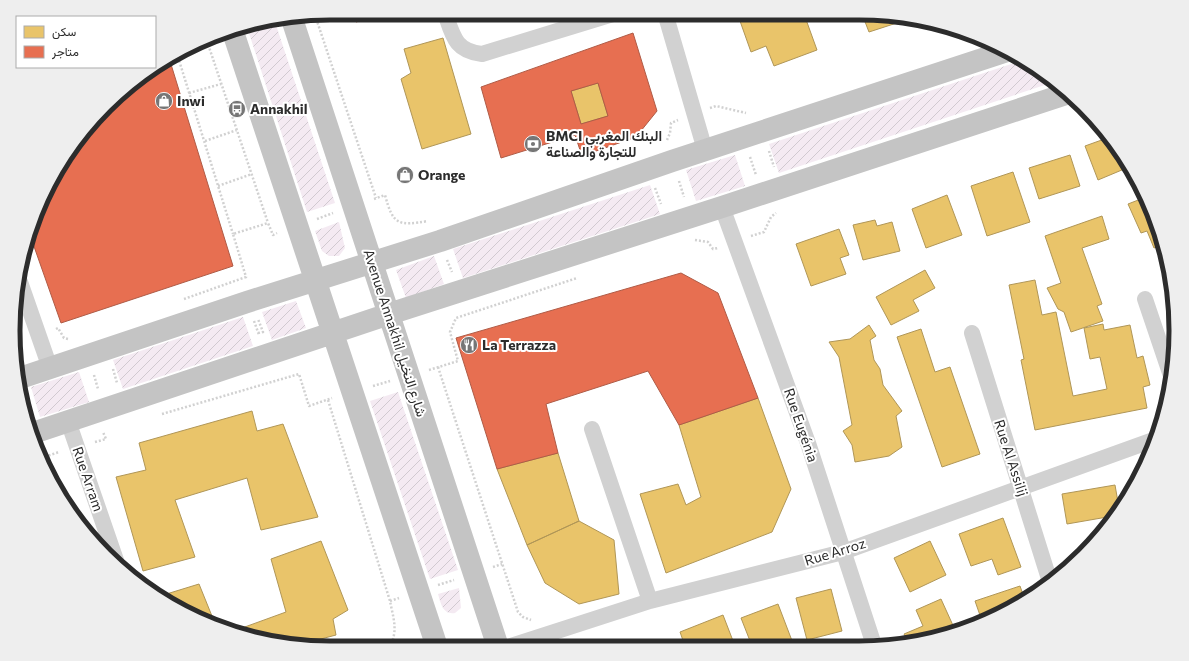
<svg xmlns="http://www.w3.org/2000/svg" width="1189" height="661" viewBox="0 0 1189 661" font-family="Commissioner,Vazirmatn,sans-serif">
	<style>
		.garden { fill: url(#garden-furrows) }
		.homes { fill: #e9c46a; stroke: #b09657 }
		.shops { fill: #e76f51; stroke: #af5b46; fill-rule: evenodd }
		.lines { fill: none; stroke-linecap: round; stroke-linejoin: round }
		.path { stroke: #d1d1d1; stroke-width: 2.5; stroke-dasharray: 2 2; stroke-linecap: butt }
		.street { stroke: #d1d1d1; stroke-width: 16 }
		.primary { stroke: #c4c4c4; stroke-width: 22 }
		.labels { text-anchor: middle; stroke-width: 4; stroke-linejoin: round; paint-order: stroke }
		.poi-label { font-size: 14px; font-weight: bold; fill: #2c2c2c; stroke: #fff; text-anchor: start }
		.street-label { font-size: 14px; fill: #2c2c2c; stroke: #fff }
		.rim { fill: none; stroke: #2c2c2c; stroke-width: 5 }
	</style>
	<defs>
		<pattern id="garden-furrows" width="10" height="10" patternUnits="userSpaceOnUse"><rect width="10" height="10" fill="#f4eaf2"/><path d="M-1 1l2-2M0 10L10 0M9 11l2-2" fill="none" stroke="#d1c9d0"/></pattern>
	</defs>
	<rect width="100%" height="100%" fill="#fff"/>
	<path class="garden" d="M275 22 335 203 307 212 247 27Z
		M1023 60 1054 82 779 173 769 144Z
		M735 155 745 186 696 201 686 170Z
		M650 185 660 214 463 278 453 249Z
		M339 222 345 248 339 256H329L322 251 315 231Z
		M434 256 444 284 406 298 396 270Z
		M296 301 306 328 272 340 262 312Z
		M243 317 253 346 123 389 113 360Z
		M79 372 89 402 40 417 31 387Z
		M398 392 458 570 430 579 370 401Z
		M459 588 461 608 455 613C443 615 441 604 438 594Z"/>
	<path class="homes" d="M495 13H522L512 17H496Z
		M761 14H804L817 50 774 66 766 46 751 52 740 21Z
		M862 14H879L909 19 869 32Z
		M443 38 471 134 422 149 401 79 411 73 404 49Z
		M598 83 608 116 581 124 571 91Z
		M1110 137 1129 167 1098 180 1085 146Z
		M1070 155 1080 186 1039 199 1029 168Z
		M1013 172 1030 222 987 236 971 186Z
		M947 195 962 235 926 248 912 209Z
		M1146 197 1164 244 1154 248 1147 231 1141 233 1128 204Z
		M1102 216 1109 239 1082 248 1102 304 1097 306 1103 321 1071 332 1064 312 1058 309 1047 288 1061 283 1045 236Z
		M875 220 877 226 892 222 900 251 863 260 853 225Z
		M839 229 849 255 840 258 846 274 811 286 796 244Z
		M925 270 935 288 913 300 919 311 891 325 876 297Z
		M1035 280 1042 315 1056 312 1073 396 1107 389 1100 357 1090 359 1084 328 1103 324 1104 330 1130 325 1137 358 1143 356 1150 385 1143 387 1147 408 1035 430 1021 360 1024 359 1009 285Z
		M869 325 876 336 870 340 874 360 880 369 883 385 902 411 896 416 902 447 889 456 855 462 852 445 843 431 852 425 839 357 829 342 850 339Z
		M921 329 935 372 950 367 980 454 942 467 897 337Z
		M758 398 791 489 772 532 666 573 640 494 678 484 686 505 701 497 679 425Z
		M252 411 257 431 283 424 318 517 261 530 247 478 175 500 195 557 143 571 116 477 146 470 139 443Z
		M558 453 579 521 527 545 497 469Z
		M1115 485 1119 508 1113 516 1067 524 1062 494Z
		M1003 518 1021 567 998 575 992 559 971 566 959 534Z
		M579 521 614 540 619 594 579 604 545 583 527 545Z
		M321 541 348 610 333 619 336 635 298 645 231 632 286 612 271 559Z
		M930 541 946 575 910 592 894 558Z
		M199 584 216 626 172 605 160 596Z
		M1020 586 1025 600 982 621 975 601Z
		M831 589 842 631 807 640 796 598Z
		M941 599 956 632 909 643 904 634 923 626 916 610Z
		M778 604 794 646H752L741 618Z
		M723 615 735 646H685L680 632Z"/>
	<path class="shops" d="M353 13H388L356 22Z
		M633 33 657 111 636 137 582 156 575 135 501 158 481 87ZM598 83 608 116 581 124 571 91Z
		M170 61 233 266 61 323 30 235 67 154 137 78Z
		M681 273 718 293 758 398 679 425 648 371 546 404 558 453 497 469 456 338Z"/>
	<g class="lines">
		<path class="path" d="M315 15 376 198
			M207 41 268 223
			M178 57 233 234
			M189 93 221 84
			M710 108 716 106 746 113
			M667 140 670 133 671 123 678 120
			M205 141 237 130
			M769 151 774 167
			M750 157 756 175
			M679 181 684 197
			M218 186 252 174
			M655 188 661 204
			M374 199 385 195C393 225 398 226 428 221
			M317 219 333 213
			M751 236 764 232 771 217 776 213
			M695 240 708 242 713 249 718 248
			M447 260 452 272
			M184 299 246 277 233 234 268 223 273 235 277 233
			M254 321 259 335
			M56 329 58 328 64 338 68 339
			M258 333 263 332 258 319
			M14 349 17 342 21 341
			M438 367 518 612 523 617 531 620
			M113 369 117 383
			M429 370 458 361 450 332 456 318 577 278
			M94 375 98 389
			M373 386 390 381
			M328 400 390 601C393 617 399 632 389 647
			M162 414 299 374 309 406 332 398
			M95 442 106 439 103 432
			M41 458 59 452
			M493 567 502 564
			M438 585 454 580
			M390 601 399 598"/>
		<path class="street" d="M445 13C453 36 455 51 482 54L616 13
			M665 13 705 150
			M722 207 808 443 874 645
			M20 282 50 368
			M1145 299 1172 379
			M972 333 1050 582
			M68 421 116 560
			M592 429 650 601
			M508 647 650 601 843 552 1156 439"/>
		<path class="primary" d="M292 19 498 647
			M232 29 437 647
			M20 378 247 302 440 241 672 161 1007 51
			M33 433 389 314 722 207 1069 93"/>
	</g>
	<defs>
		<symbol id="shop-disc" viewBox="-11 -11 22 22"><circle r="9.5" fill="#767676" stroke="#fff"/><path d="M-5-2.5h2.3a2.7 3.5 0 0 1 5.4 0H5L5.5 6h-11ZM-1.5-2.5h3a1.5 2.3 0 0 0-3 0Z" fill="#fff"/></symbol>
		<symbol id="bus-disc" viewBox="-11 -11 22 22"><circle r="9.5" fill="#767676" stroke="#fff"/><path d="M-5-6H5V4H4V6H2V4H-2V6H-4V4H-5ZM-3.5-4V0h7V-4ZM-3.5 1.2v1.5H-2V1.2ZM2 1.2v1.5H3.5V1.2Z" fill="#fff"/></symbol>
		<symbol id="bank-disc" viewBox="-11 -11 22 22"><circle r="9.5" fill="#767676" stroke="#fff"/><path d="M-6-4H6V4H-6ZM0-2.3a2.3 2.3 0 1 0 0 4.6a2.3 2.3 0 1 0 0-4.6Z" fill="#fff"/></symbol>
		<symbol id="restaurant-disc" viewBox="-11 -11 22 22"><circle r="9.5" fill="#767676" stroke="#fff"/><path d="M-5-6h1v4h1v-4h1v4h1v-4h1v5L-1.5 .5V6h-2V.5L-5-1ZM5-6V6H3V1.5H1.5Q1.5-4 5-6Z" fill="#fff"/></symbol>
	</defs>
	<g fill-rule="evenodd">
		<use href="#shop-disc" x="154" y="91" width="20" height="20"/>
		<use href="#bus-disc" x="227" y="99" width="20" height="20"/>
		<use href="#bank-disc" x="523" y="134" width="20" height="20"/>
		<use href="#shop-disc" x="395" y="165" width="20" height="20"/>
		<use href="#restaurant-disc" x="459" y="335" width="20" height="20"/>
	</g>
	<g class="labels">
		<g class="poi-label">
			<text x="177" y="106">Inwi</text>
			<text x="250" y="114">Annakhil</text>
			<text x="546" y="141">BMCI البنك المغربي<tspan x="546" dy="16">للتجارة والصناعة</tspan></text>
			<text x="418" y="180">Orange</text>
			<text x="482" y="350">La Terrazza</text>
		</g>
		<g class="street-label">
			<text transform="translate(395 333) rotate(72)" y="5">Avenue Annakhil شارع النخيل</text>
			<text transform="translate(801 425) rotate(71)" y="5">Rue Eugénia</text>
			<text transform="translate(1011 458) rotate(72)" y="5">Rue Al Assilij</text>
			<text transform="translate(88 479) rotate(71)" y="5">Rue Arram</text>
			<text transform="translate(835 552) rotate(-17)" y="5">Rue Arroz</text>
		</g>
	</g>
	<path d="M0 0H1189V661H0ZM330 20H859A310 310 0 0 1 1169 330V331A310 310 0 0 1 859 641H330A310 310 0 0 1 20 331V330A310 310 0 0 1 330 20Z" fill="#eee" fill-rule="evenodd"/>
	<path class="rim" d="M330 20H859A310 310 0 0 1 1169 330V331A310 310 0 0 1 859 641H330A310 310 0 0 1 20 331V330A310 310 0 0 1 330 20Z"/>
	<rect x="16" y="16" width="140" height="52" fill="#ffffff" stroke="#ababab"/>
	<rect x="24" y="26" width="20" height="12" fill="#e9c46a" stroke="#ababab"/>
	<text x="52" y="36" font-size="12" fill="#2c2c2c">سكن</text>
	<rect x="24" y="46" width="20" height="12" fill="#e76f51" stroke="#ababab"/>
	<text x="52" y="56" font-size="12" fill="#2c2c2c">متاجر</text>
</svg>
